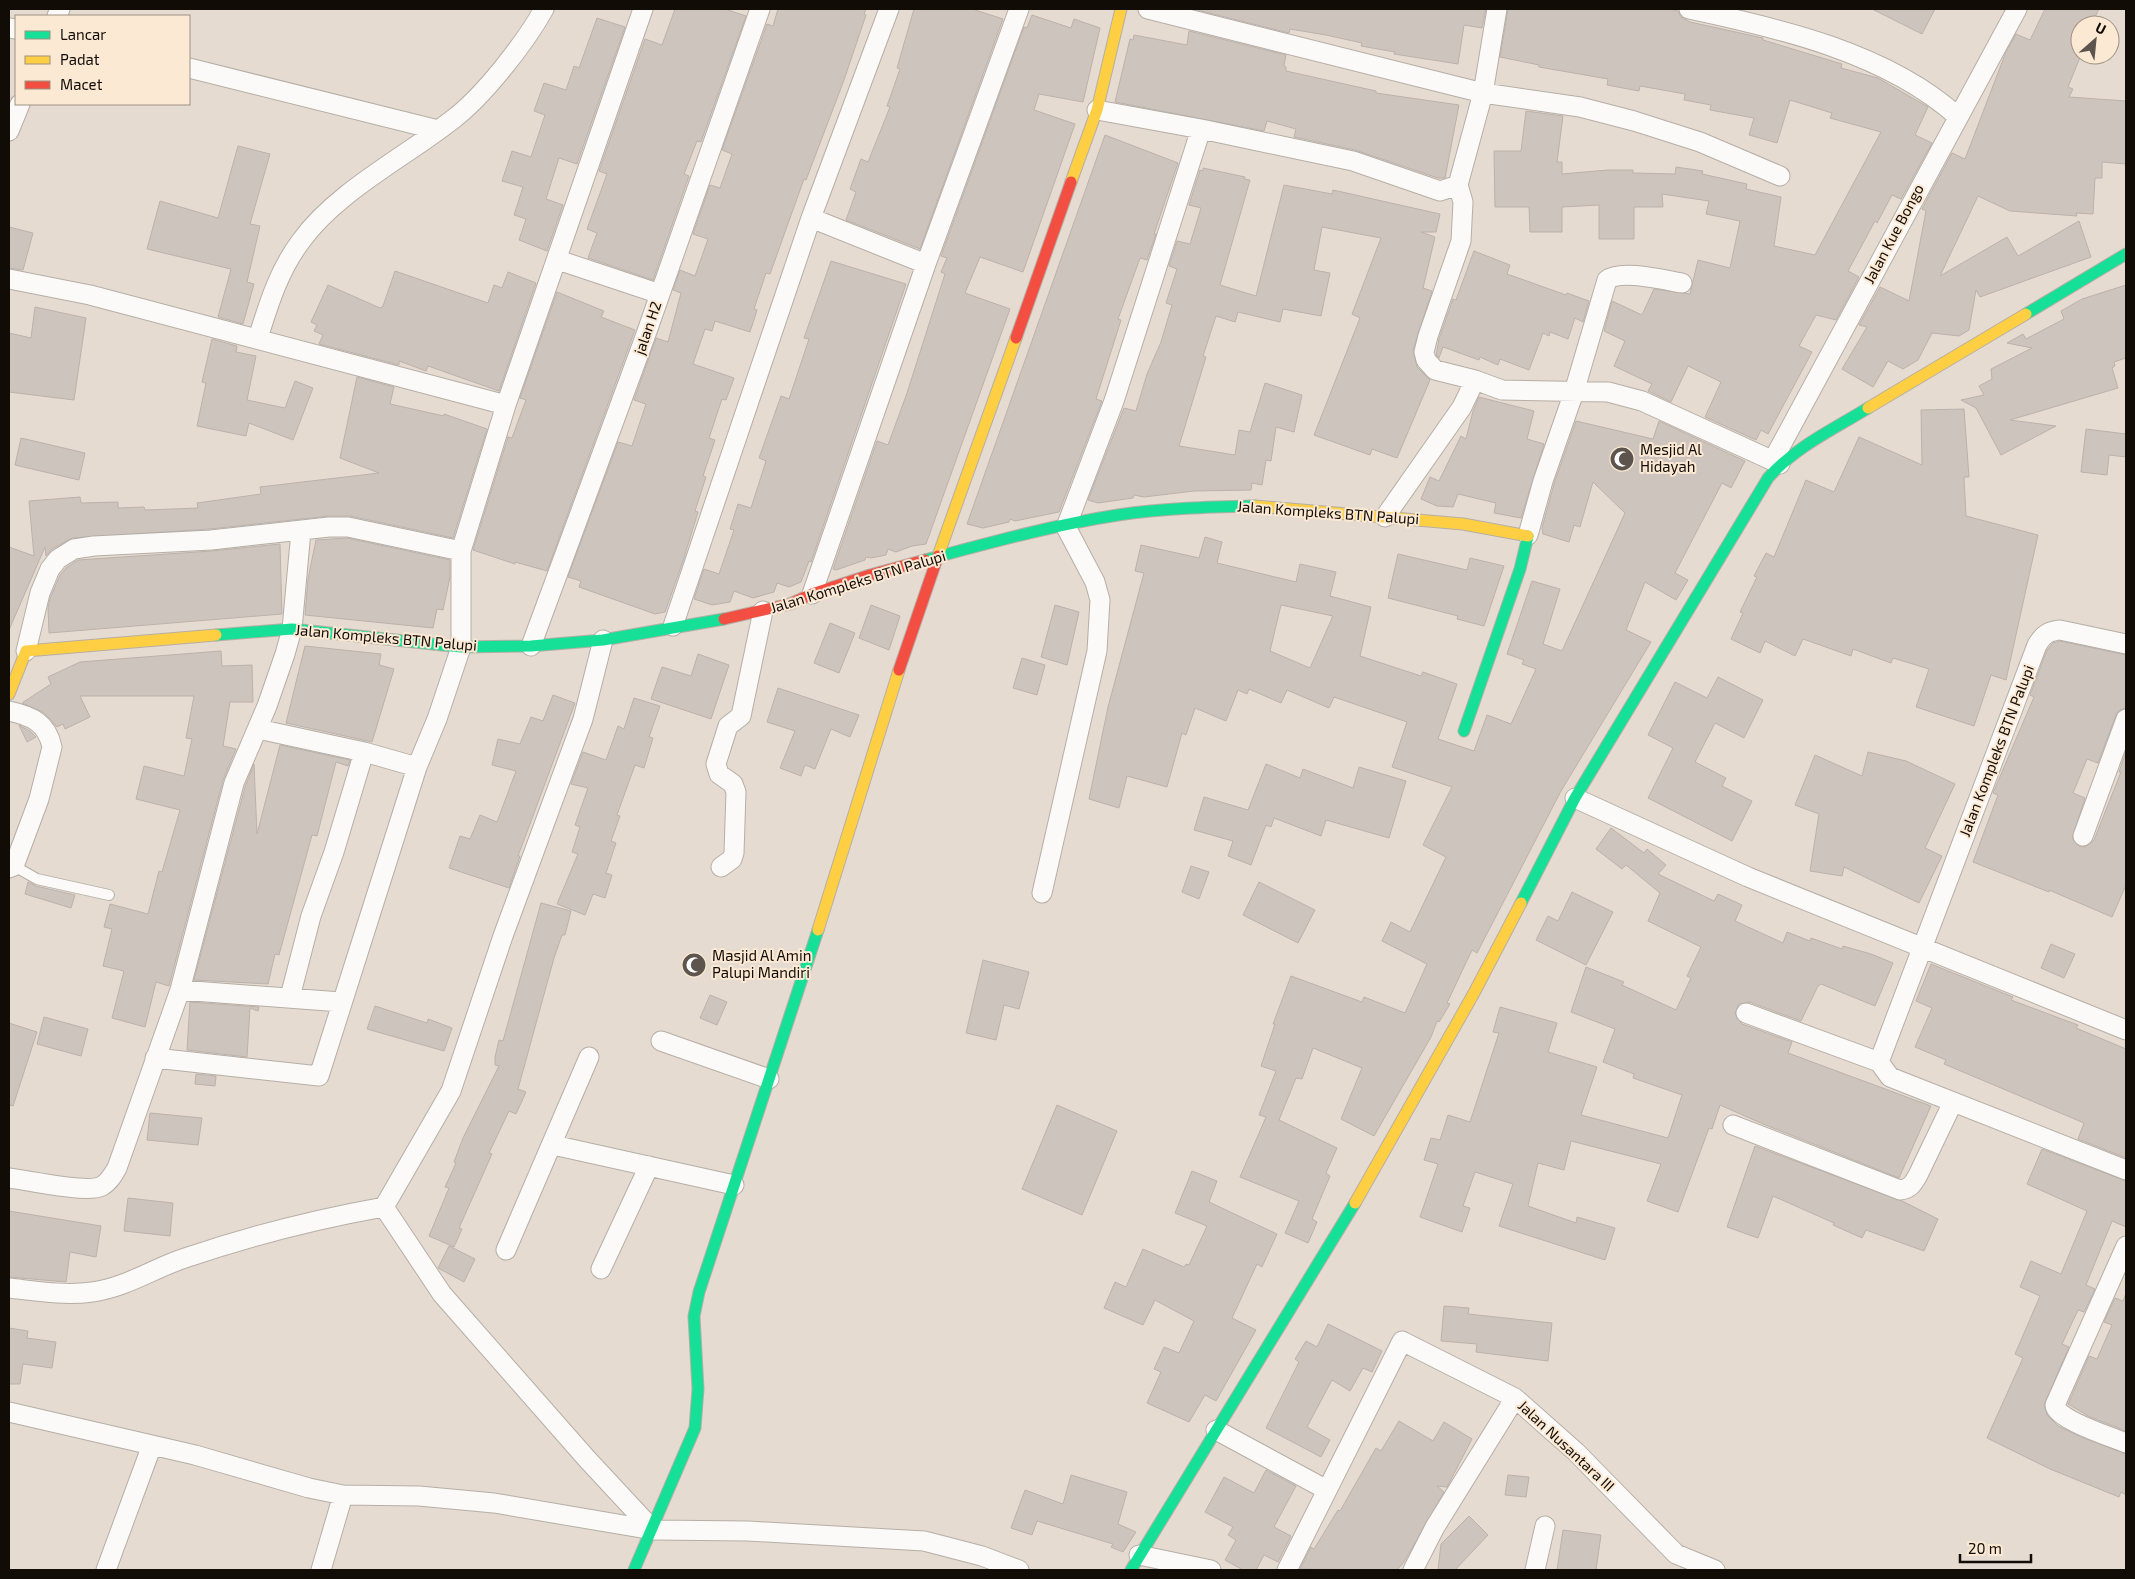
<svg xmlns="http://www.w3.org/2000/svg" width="2135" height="1579" viewBox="0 0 2135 1579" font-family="'Exo 2',sans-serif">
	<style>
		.building { fill: #cec4be; stroke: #bcb2ab; fill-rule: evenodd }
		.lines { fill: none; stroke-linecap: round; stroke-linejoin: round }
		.lane-casing { stroke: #b6aea6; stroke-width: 12 }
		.street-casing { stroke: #b6aea6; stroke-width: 21 }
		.fast-casing { stroke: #b6aea6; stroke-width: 13 }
		.slow-casing { stroke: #b6aea6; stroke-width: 13 }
		.jam-casing { stroke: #b6aea6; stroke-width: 13 }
		.lane { stroke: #fbfaf8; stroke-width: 10 }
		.street { stroke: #fbfaf8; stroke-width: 19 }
		.fast { stroke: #16e098; stroke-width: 11 }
		.slow { stroke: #ffcf43; stroke-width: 11 }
		.jam { stroke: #f24e42; stroke-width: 11 }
		.labels { text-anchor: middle; stroke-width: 4; stroke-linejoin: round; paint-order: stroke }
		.street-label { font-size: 15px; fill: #120c06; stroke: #fbe9d4 }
		.poi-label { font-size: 15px; fill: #120c06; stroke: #fbe9d4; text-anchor: start }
	</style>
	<rect width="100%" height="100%" fill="#e5dbd0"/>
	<path class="building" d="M675 9H725L746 16 701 142 697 141 684 174 689 176 653 280 588 258 597 233 587 229 607 174 599 171 645 39 662 45Z
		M778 9H866L864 14 866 15 844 80 806 180 804 179 770 274 766 273 754 309 757 310 750 332 715 321 712 331 705 329 693 364 734 378 726 400 722 399 709 438 715 440 703 476 706 477 695 511 698 512 683 561 665 612 655 614 579 587 581 581 568 577 618 442 632 446 646 404 634 400 656 338 668 342 681 293 673 290 680 270 695 276 708 239 693 234 710 185 720 188 732 154 722 150 767 24 773 26Z
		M914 9H972L1003 19 920 249 846 220 856 192 850 189 861 159 868 162 890 107 887 106 900 69 897 68Z
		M1193 9H1486L1482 28 1464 25 1458 64 1394 54 1395 52 1361 46 1362 43 1326 35 1290 29 1289 33Z
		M1508 9H1669L1678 11 1681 17 1690 22 1763 38V40L1842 64 1841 68 1878 78 1928 107 1915 135 1932 143 1901 199 1892 195 1877 223 1875 221 1848 271 1859 277 1836 320 1816 315 1799 346 1812 352 1768 434 1761 430 1756 440 1705 417 1721 382 1688 366 1671 402 1648 391 1652 384 1614 366 1625 341 1604 331 1612 301 1642 315 1654 289 1690 294 1698 260 1730 268 1740 221 1706 214 1709 201 1662 194 1663 207H1634V239H1599V205L1562 207V232H1530L1529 207H1495L1494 151H1521L1526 111 1563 116 1557 162H1562V174L1608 170H1633V173L1675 174 1676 167 1703 171 1702 174 1747 184 1746 189 1781 197 1774 246 1815 255 1881 132 1830 118 1832 113 1790 100 1777 143 1749 135 1754 118 1710 110 1711 105 1684 100 1685 94 1640 86 1639 91 1607 85 1608 79 1539 67V65L1500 57Z
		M1872 9H1935L1922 34Z
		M2045 9H2099L2091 25H2080V48L2076 55H2081L2068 87 2073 89 2069 97 2126 101V164L2102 162V178H2095L2093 214 2076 213 2077 216 2010 211 1978 196 1940 276 2007 237 2018 256 2079 221 2091 257 1980 297 1976 290 1969 330 1959 336 1932 333 1918 360 1903 369 1888 361 1873 387 1842 369 1867 327 1859 325 1880 287 1909 301 1926 211 1922 209 1952 153 1965 159 2006 52 2016 34 2030 40Z
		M1032 15 1071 28 1074 19 1100 28 1083 102 1039 94 1034 110 1075 124 1023 272 980 257 965 293 1010 309 926 544 912 546 896 552 888 549 886 555 871 558 866 557 865 560 836 570 833 569 877 441 888 445 907 393 945 274 941 272 947 258 941 256 1024 27 1027 28Z
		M597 18 625 27 577 164 559 158 546 199 563 205 547 251 519 240 526 219 514 215 523 187 502 181 512 151 531 157 545 115 534 111 544 83 566 90 574 66 579 68Z
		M1189 31 1286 55 1284 66 1286 67V71L1376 91V93L1459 105 1445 178H1438L1355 150 1294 137 1296 129 1267 121 1264 131 1115 102 1130 39 1133 40 1134 35 1187 45Z
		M1105 135 1178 163 1154 234H1156L1147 260 1140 258 1118 319 1121 320 1096 399 1102 401 1059 512 1015 521 1010 519 1009 522 983 528 967 524Z
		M238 146 270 154 250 224 260 226 247 282 254 284 243 324 218 317 231 269 147 249 160 201 218 218Z
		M1203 168 1245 177 1244 179 1250 180 1220 285 1256 296 1284 185 1332 194 1333 190 1440 214 1436 232H1421L1435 237 1423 288 1432 291 1413 350 1417 367 1430 380 1397 458 1372 449 1370 455 1314 435 1360 318 1352 314 1381 238 1322 227 1314 270 1330 273 1321 316 1283 309 1280 322 1238 312 1235 322 1216 316 1203 356 1206 357 1179 446 1235 455 1239 430 1250 432 1265 383 1302 395 1294 432 1276 427 1271 461 1266 460 1262 485 1252 483 1251 490 1194 491 1144 497 1134 495 1133 498 1098 503 1088 500 1124 408 1136 411 1147 374 1161 342 1172 305 1166 303 1177 269 1169 266 1177 241 1190 244 1201 208 1189 205 1200 170 1203 171Z
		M9 227 33 233 23 270 9 268Z
		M1474 251 1510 265 1507 274 1566 295 1567 293 1589 301 1583 322 1575 318 1568 339 1550 332 1549 336 1543 333 1529 370 1500 359 1498 365 1480 357 1479 360 1443 347 1439 358 1436 355 1439 339 1453 299 1456 300Z
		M831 261 906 284 811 562 809 561 801 582 789 587 777 583 774 592 753 598 734 591 730 602 712 605 694 599 704 569 719 574 734 530 730 529 738 504 751 508 766 461 759 458 781 396 789 399 809 339 804 338Z
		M395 271 488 303 494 285 502 288 508 272 536 283 499 391 428 366 426 371 399 361V365L319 344 323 335 314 331 317 325 311 322 328 285 380 308 383 306Z
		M2126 285V358L2114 362 2115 366 2112 368 2118 388 2010 420 2056 426 2001 455 1976 408 1961 400 1984 395 1979 386 1992 379 1991 369 2032 348 2007 343 2023 334 2026 339 2064 319 2061 311 2082 299Z
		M557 292 604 311 601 317 635 330 547 571 515 562V564L473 550 508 437 512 438 526 400 520 398Z
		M35 307 86 318 74 400 9 392V333L31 338Z
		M212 339 237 346 236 352 256 356 247 400 285 408 295 381 313 388 293 440 249 423 246 436 197 426 206 383 202 382Z
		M357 377 394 387 390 404 444 416V414L487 429 453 538 350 516H329L210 529 72 538 52 549 46 556 45 547 9 630V547L34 556 29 501 80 497 81 503 118 502V508L144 507 145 510 198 508 197 503 261 494 260 487 379 473 340 458Z
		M1479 397 1534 411 1527 439 1544 444 1521 518 1494 513 1496 503 1458 494 1453 507 1437 506 1421 499 1430 477 1439 481 1461 436 1466 439 1473 411Z
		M1964 409 1969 477H1964L1966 516 2038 535 2006 680 1991 675 1974 726 1916 707 1929 669 1893 658 1891 663 1853 649 1851 656 1803 639 1795 656 1765 641 1760 653 1731 639 1743 613 1740 612 1757 577 1754 576 1766 553 1774 557 1806 480 1834 492 1859 437 1922 465 1921 410Z
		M1576 421 1653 439 1659 421 1745 461 1731 488 1722 483 1675 573 1688 580 1676 600 1645 582 1626 630 1651 642 1561 791 1477 953 1472 950 1447 1003 1450 1004 1439 1022 1437 1021 1431 1037 1374 1136 1341 1119 1362 1068 1313 1048 1302 1079 1296 1078 1279 1120 1337 1148 1326 1173 1330 1176 1312 1219 1317 1222 1308 1243 1285 1233 1299 1201 1240 1177 1266 1117 1259 1115 1276 1071 1261 1066 1275 1024H1273L1291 976 1362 1002 1364 997 1405 1013 1427 964 1382 941 1391 922 1410 932 1446 857 1423 845 1452 787 1392 767 1407 722 1334 697 1329 708 1287 690 1281 703 1249 689 1247 694 1238 690 1226 721 1195 708 1186 735 1182 733 1167 787 1127 776 1119 808 1089 799 1108 707 1144 573 1135 571 1141 545 1199 558 1205 537 1222 542 1217 563 1296 582 1300 564 1336 572 1330 596 1371 607 1360 656 1421 676 1423 672 1457 684 1438 739 1474 751 1487 715 1511 724 1536 669 1522 664 1524 660 1507 654 1532 581 1560 589 1543 644 1562 651 1625 513 1593 482 1580 527 1574 525 1569 542 1543 534 1542 528 1554 484ZM1281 605 1333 616 1310 668 1270 651Z
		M2086 429 2126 434V457L2109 455 2107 475 2081 472Z
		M21 438 85 453 79 480 15 465Z
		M347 538 450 560V577L443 610 437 609 433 628 305 615 308 579 316 540Z
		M280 544 282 614 49 633 48 607 51 596 60 575 66 568 78 560 212 551Z
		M1398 554 1467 570 1470 558 1504 566 1484 626 1457 619 1458 616 1388 598Z
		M871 605 900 616 889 650 859 638Z
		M1055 605 1079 612 1067 665 1041 657Z
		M830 623 855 633 839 673 814 663Z
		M2060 641 2126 655V708L2119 710 2116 715 2098 763 2087 759 2073 793 2085 798 2072 838 2079 846 2085 847 2094 840 2121 772H2119L2126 751V885L2112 917 2049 890V892L1973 862 1998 795 1993 793 2034 697 2030 695 2047 650 2053 643Z
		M305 646 381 654 379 665 394 669 372 742 286 723Z
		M221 651 222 666 252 665 253 702H230L223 746 236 749 223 780 169 986 156 982 145 1027 112 1018 124 971 103 966 112 929 104 927 110 904 148 914 159 871 162 872 180 810 136 799 144 766 184 776 192 739 186 738 194 696H80L90 717 65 729 63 724 57 727 43 712 22 703 51 684 48 677 80 662Z
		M698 654 729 665 711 719 651 699 662 667 691 676Z
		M1022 658 1045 665 1037 695 1013 688Z
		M1718 677 1763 700 1744 738 1715 723 1695 762 1726 778 1722 786 1752 801 1732 841 1648 798 1673 748 1648 735 1675 682 1707 698Z
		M778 688 859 715 850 737 831 729 815 769 805 765 801 776 780 768 795 731 767 722Z
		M553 695 575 703 518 856H520L509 888 449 868 460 836 470 839 480 815 497 822 516 771 492 765 498 739 520 744 531 717 543 721Z
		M634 698 660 706 649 737 653 738 644 768 635 765 617 815 620 816 611 841 616 843 606 873 612 875 605 898 593 894 585 915 557 904 578 854 572 852 580 827 575 825 588 788 571 784 583 752 606 760 618 726 624 729Z
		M19 725 30 731 36 737 27 742Z
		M280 745 350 760 348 766 336 762 317 836 312 835 279 955 275 954 268 984 194 980 245 787 254 764 257 834Z
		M1868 752 1906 761 1955 784 1925 848 1942 856 1919 903 1844 867 1842 876 1810 871 1819 814 1795 805 1815 755 1862 776Z
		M1266 764 1300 778 1303 769 1353 788 1359 767 1406 781 1389 838 1326 820 1321 836 1274 818 1271 827 1266 825 1251 865 1228 856 1233 841 1194 830 1204 797 1248 810Z
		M1611 828 1644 853 1647 849 1666 865 1658 874 1714 901 1718 894 1742 905 1735 921 1783 943 1787 932 1810 941 1811 938 1842 949 1843 946 1871 954 1893 963 1875 1006 1821 984 1818 986 1801 1021 1749 1002 1739 1004 1735 1014 1742 1024 1792 1042 1788 1053 1931 1106 1899 1178 1763 1124 1720 1105 1712 1129 1709 1128 1678 1212 1647 1201 1661 1164 1571 1141 1564 1170 1538 1163 1528 1206 1576 1223 1577 1217 1615 1228 1605 1260 1499 1226 1513 1184 1475 1172 1463 1206 1470 1208 1462 1232 1420 1217 1438 1164 1424 1160 1431 1138 1440 1140 1448 1115 1470 1122 1499 1033 1493 1032 1500 1007 1557 1023 1548 1052 1597 1067 1581 1115 1668 1138 1682 1095 1633 1078 1634 1074 1603 1062 1615 1029 1571 1012 1586 967 1624 982 1622 985 1676 1010 1691 978 1687 976 1701 947 1648 921 1660 893 1626 865 1622 869 1596 849Z
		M1191 866 1209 872 1199 899 1182 892Z
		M28 882 36 886 75 895 71 908 25 894Z
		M1259 882 1315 910 1298 943 1243 915Z
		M1572 892 1613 912 1586 965 1536 940 1548 916 1558 921Z
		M541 903 571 911 565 935H562L554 958 518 1089 526 1092 516 1114 509 1111 489 1153 492 1154 459 1228 462 1229 454 1247 429 1236 449 1188 445 1187 456 1163 454 1162 463 1138 499 1066 495 1065V1057L499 1040 503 1041Z
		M2051 944 2075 954 2064 978 2041 968Z
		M983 960 1029 972 1019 1009 1004 1005 996 1040 966 1033Z
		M1931 964 2013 997 2011 1000 2078 1025 2076 1028 2126 1049V1158L2078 1139 2084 1123 1944 1064 1946 1060 1915 1047 1932 1008 1916 1001Z
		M710 995 727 1002 717 1025 700 1018Z
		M190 1002 259 1007 258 1011 250 1008 247 1057 187 1050Z
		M375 1006 427 1023 428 1019 452 1028 444 1051 367 1029Z
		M44 1017 88 1029 81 1056 37 1044Z
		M9 1023 37 1032 13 1106 9 1105Z
		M196 1074 216 1076 215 1086 195 1084Z
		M1057 1105 1117 1131 1082 1215 1022 1189Z
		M150 1113 202 1118 198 1145 147 1140Z
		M1755 1146 1902 1201 1938 1219 1924 1251 1866 1230 1862 1238 1833 1225 1834 1223 1773 1196 1758 1238 1727 1227Z
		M2042 1149 2126 1181V1227L2112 1221 2086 1285 2095 1289 2084 1312 2078 1310 2062 1344 2069 1347 2044 1405 2047 1415 2058 1426 2081 1437 2126 1454V1495L2121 1492 2119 1497 2050 1469 1987 1438 2023 1358 2015 1354 2040 1296 2020 1287 2031 1261 2061 1274 2087 1211 2027 1184Z
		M1192 1171 1217 1181 1209 1202 1277 1234 1262 1267 1257 1264 1232 1318 1256 1330 1216 1401 1205 1395 1189 1422 1147 1403 1161 1372 1154 1369 1164 1347 1179 1353 1194 1321 1155 1300 1143 1325 1104 1308 1115 1282 1126 1287 1143 1249 1184 1267 1186 1264 1189 1265 1207 1226 1175 1213Z
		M128 1198 173 1203 170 1236 124 1231Z
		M9 1211 101 1226 96 1257 70 1252 66 1282 9 1277Z
		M449 1246 475 1259 464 1282 438 1268Z
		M2126 1293V1431L2090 1417 2068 1404 2089 1356 2097 1359 2112 1325 2104 1322 2115 1298 2123 1301Z
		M1444 1306 1469 1308 1468 1314 1552 1323 1548 1361 1476 1352 1477 1344 1441 1341Z
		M1328 1324 1382 1351 1372 1372 1363 1368 1350 1391 1332 1380 1307 1427 1330 1440 1321 1457 1266 1428 1299 1362 1295 1359 1306 1341 1317 1347Z
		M9 1328 28 1331 27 1338 56 1342 52 1368 23 1364 20 1384H9Z
		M1399 1421 1433 1441 1444 1422 1472 1439 1447 1487 1437 1486 1444 1492 1404 1562 1397 1570 1300 1569 1311 1547 1314 1549 1338 1510 1340 1511 1376 1448 1381 1451Z
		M1266 1470 1296 1486 1274 1527 1291 1536 1278 1562 1264 1555 1256 1570H1243L1225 1560 1236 1540 1228 1535 1233 1527 1205 1512 1224 1477 1254 1493Z
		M1071 1475 1127 1492 1118 1524 1136 1532 1123 1552 1111 1547 1113 1544 1037 1521 1032 1535 1011 1528 1025 1490 1063 1504Z
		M1508 1475 1529 1477 1526 1497 1505 1495Z
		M1469 1516 1488 1535 1455 1570H1438L1441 1544Z
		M1563 1530 1601 1535 1596 1570H1557Z"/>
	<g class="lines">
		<defs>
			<path id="lane" d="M14 866 37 879 109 895"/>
			<path id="street" d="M1148 9 1483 93 1580 107 1634 121 1700 142 1780 176
				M1497 9 1483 93 1458 185 1463 202 1461 241 1428 336 1424 352 1426 360 1435 370 1475 380 1502 390 1608 392 1642 401 1780 464
				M1689 9C1779 28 1887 53 1957 116
				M57 16 60 9
				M9 28 16 29
				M189 68 438 130
				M1097 110 1201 129 1353 161 1440 191 1458 185
				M9 131 20 104
				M811 218 926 264
				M558 260 660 294
				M9 279 90 295 506 405
				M258 338C269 303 279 270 301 241 336 192 405 157 452 120 483 97 525 43 544 9
				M1773 460 2017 9
				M1385 517 1462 407 1475 380
				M1528 535 1543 481 1574 392 1607 280C1621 269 1664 280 1682 283
				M812 594 926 264 1019 9
				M673 626 811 218 889 9
				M2126 644 2060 630C2048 631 2043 635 2037 645L1879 1062 1890 1077 1900 1081 2126 1170
				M531 646 645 337 760 9
				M26 651 40 593 50 569 58 559 74 549 94 546 211 540 329 527H348L461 551
				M9 711C32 716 47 723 52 747L39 799 14 866 9 868
				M258 729 364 752 334 852 311 916 290 997
				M364 752 417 767
				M1575 798 1748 877 2126 1030
				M2083 836 2126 719
				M721 867 732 859 734 853 736 792 733 784 719 774 716 764 728 726 741 716 763 611
				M1042 893 1097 651 1100 600 1095 582 1066 527 1114 401 1201 129
				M180 990 341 1002
				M1746 1013 1879 1062
				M661 1041 769 1079
				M155 1058 319 1076 417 767 437 719 461 647V551L506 405 643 9
				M1733 1125 1900 1190C1910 1189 1913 1184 1918 1175L1953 1102
				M553 1145 734 1185
				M9 1178C28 1180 87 1194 102 1186 109 1182 113 1175 117 1168L180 990 234 783 267 706 285 654 292 629 301 531
				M384 1207 442 1294 587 1459 653 1530
				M2126 1246 2055 1405C2055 1419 2112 1437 2126 1443
				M506 1250 589 1057
				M601 1269 649 1166
				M9 1288C36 1291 65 1296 92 1292 125 1288 154 1268 185 1258 250 1236 317 1219 384 1207L451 1091 503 936 583 719 603 640
				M9 1412 195 1455 309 1488 343 1495 419 1496 494 1503 653 1530 748 1531 924 1541 982 1556 1019 1570
				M1216 1430 1327 1490
				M1139 1555 1211 1570
				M106 1570 152 1445
				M321 1570 343 1495
				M1287 1570 1402 1341 1515 1398 1576 1452 1676 1554 1715 1570
				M1413 1570 1435 1527 1515 1398
				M1535 1570 1545 1526"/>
			<path id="fast" d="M2026 314 2126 254
				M925 560C989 543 1053 525 1118 515 1164 508 1209 507 1255 506
				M216 635 292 629 461 647 531 646 603 640 724 619
				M1464 731 1520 569 1528 536
				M1521 903 1575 798 1768 478C1795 447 1834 429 1868 408
				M634 1570 695 1428 698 1389 694 1316 699 1292 818 930
				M1131 1570 1355 1203"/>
			<path id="slow" d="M1071 182 1097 110 1121 9
				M1868 408 2026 314
				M1255 506 1463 524 1528 536
				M938 556 1016 338
				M9 694 26 651 216 635
				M818 930 899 670
				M1355 1203 1474 993 1521 903"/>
			<path id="jam" d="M1016 338 1071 182
				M724 619 790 604 812 594 870 575 925 560
				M899 670 938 556"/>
		</defs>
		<use href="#lane" class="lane-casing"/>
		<use href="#street" class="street-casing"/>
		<use href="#fast" class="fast-casing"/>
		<use href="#slow" class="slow-casing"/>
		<use href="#jam" class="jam-casing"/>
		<use href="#lane" class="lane"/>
		<use href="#street" class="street"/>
		<use href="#fast" class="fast"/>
		<use href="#slow" class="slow"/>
		<use href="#jam" class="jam"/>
	</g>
	<defs>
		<symbol id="mosque-disc" viewBox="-11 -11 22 22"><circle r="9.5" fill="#5c544d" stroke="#fbe9d4"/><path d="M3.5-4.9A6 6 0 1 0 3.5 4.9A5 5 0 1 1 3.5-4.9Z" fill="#fff"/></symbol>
	</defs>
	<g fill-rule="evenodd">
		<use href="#mosque-disc" x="1608" y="445" width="28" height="28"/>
		<use href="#mosque-disc" x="680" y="951" width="28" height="28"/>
	</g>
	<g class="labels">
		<g class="street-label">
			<text transform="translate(1894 234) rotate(-62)" y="5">Jalan Kue Bongo</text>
			<text transform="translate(648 328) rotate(-71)" y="5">jalan H2</text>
			<text transform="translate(1328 513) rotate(4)" y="5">Jalan Kompleks BTN Palupi</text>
			<text transform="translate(858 582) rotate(-17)" y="5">Jalan Kompleks BTN Palupi</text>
			<text transform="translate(386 638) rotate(5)" y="5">Jalan Kompleks BTN Palupi</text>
			<text transform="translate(1997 751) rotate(-69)" y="5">Jalan Kompleks BTN Palupi</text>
			<text transform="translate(1566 1446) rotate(43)" y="5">Jalan Nusantara III</text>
		</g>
		<g class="poi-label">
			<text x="1640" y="455">Mesjid Al<tspan x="1640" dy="17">Hidayah</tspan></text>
			<text x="712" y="961">Masjid Al Amin<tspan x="712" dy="17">Palupi Mandiri</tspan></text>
		</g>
	</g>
	<rect width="2135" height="1579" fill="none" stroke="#120c06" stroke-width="20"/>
	<rect x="15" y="15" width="175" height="90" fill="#fbe9d4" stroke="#9e9182"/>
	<rect x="25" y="31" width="25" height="8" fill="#16e098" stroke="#9e9182"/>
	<text x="60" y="40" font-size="15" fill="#120c06">Lancar</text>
	<rect x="25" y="56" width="25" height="8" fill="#ffcf43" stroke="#9e9182"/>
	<text x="60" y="65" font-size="15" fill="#120c06">Padat</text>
	<rect x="25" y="81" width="25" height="8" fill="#f24e42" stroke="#9e9182"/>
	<text x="60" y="90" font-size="15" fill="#120c06">Macet</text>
	<g transform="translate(2095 40) rotate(27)"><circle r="24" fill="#fbe9d4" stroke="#9e9182"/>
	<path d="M0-4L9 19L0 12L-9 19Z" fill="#5c544d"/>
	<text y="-8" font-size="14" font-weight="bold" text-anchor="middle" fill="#120c06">U</text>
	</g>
	<path d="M1960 1554v8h71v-8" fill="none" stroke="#120c06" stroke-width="2.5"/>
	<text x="1968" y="1554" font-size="15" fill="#120c06" stroke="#fbe9d4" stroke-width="4" paint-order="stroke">20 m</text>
</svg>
